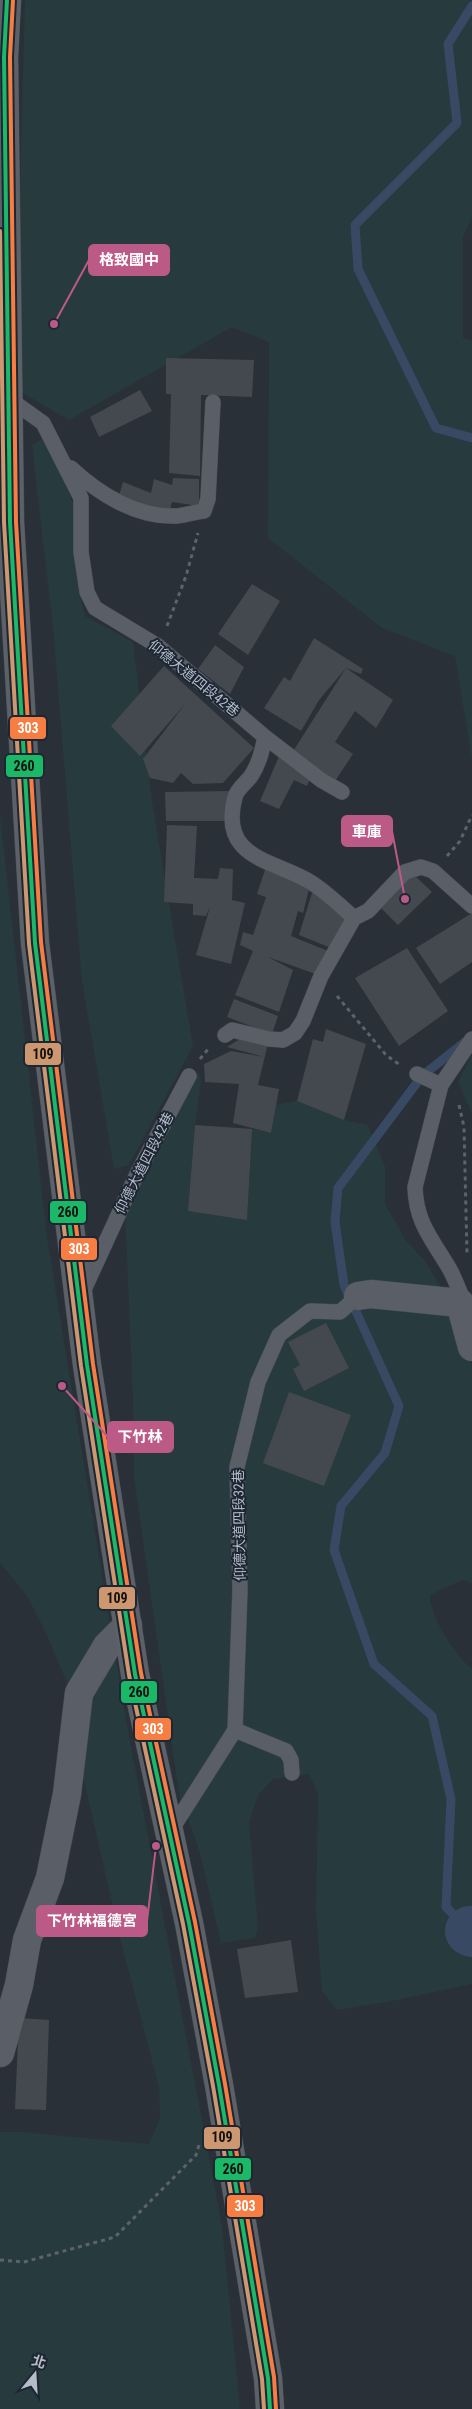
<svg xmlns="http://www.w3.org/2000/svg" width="472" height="2409" viewBox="0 0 472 2409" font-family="'Roboto Condensed','Noto Sans TC',sans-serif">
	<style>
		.green { fill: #273a3e }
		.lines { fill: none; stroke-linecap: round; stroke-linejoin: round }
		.stream { stroke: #384963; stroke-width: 9 }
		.river { stroke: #384963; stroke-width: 50 }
		.building { fill: #444950 }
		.service-casing { stroke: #484c53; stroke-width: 16 }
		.minor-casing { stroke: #484c53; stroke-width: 29 }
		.primary-casing { stroke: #484c55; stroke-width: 29 }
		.path { stroke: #5d636a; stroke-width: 3; stroke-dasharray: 4 4; stroke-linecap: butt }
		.service { stroke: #5a5e66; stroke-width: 15 }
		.minor { stroke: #5a5e66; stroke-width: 28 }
		.primary { stroke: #5c6168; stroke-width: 28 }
		.bus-1-casing { stroke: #1d2633; stroke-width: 8 }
		.bus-2-casing { stroke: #1d2633; stroke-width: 8 }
		.bus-3-casing { stroke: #1d2633; stroke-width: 8 }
		.bus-1 { stroke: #1ab867; stroke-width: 4 }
		.bus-2 { stroke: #cd976f; stroke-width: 4 }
		.bus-3 { stroke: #f77d43; stroke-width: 4 }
		.labels { text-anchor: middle; stroke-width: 4; stroke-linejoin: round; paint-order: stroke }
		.street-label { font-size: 14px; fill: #b4bcc9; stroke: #1d2633 }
		.leader { fill: none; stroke: #bc5a87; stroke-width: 2 }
		.callout-dot { fill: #bc5a87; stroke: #1d2633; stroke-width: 2 }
		.callout { fill: #bc5a87; stroke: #bc5a87; stroke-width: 2 }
		.callout-label { font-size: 15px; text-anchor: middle; font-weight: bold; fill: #fff }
		.line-badge { stroke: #1d2633; stroke-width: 2 }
		.badge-label { font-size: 14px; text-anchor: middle; font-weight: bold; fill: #fff }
		.pale-badge-label { font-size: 14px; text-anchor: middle; font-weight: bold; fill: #111 }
	</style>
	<rect width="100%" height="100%" fill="#2a3038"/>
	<path class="green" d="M25 0H472V217L463 237V338L472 340V759L455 656 382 628 268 538 269 342 232 327 69 420 21 392 20 188Z
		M42 439 56 463 73 503V554L78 589 85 616 133 642 152 801 193 1046 129 1165 114 1169 82 981 53 628 32 445Z
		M0 815 47 1238 126 1720 222 2226 240 2409H0V2132H23L149 2144 160 2118 159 2087 121 1942 81 1767 73 1697 46 1633 27 1596 0 1563Z
		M472 1055V1114L458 1082Z
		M197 1072 201 1080 195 1125 188 1211 247 1219 252 1129 271 1133 276 1105 297 1101 344 1120 368 1125 385 1167V1204L406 1241 426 1262 449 1302 472 1366V1583L462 1580 430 1595C430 1617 455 1655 472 1669V1984L387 2002 337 2010 322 1991 316 1912 318 1794 309 1774 273 1779 258 1795 249 1822 258 1928 255 1938 221 1943 200 1853 179 1794 134 1477 133 1401 125 1211 192 1078Z"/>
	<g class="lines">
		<path class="stream" d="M472 6 448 44 457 123 355 225 358 269 436 428 472 438
			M466 1041 422 1076 338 1188 335 1222 344 1285 399 1406 385 1453 341 1506 334 1550 374 1664 432 1716 451 1799 446 1907 470 1931"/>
		<path class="river" d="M470 1931 472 1932"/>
	</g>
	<path class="building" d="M166 358 254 360 252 397 201 395 200 476 169 473 171 394H166Z
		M140 390 152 411 99 437 90 417Z
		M173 478 199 479V506L172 502 169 513 119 496 123 482 151 493 154 479 172 485Z
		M252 584 280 601 248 655 218 634Z
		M314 638 363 669 361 674 346 668 319 700 301 731 264 708 284 677 290 681Z
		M215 645 244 667 230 694 198 669Z
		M164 666 254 748 223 783 193 784 181 773 173 783 150 778 143 759 185 704 140 756 111 726Z
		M346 668 393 700 376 728 355 711 335 742 353 754 333 784 290 756Z
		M280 754 311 776 307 786 294 780 279 809 260 801Z
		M230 791V821H166L165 792Z
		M167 825 197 826 194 878 218 879 220 868 233 869 232 900 245 903 231 964 196 955 210 907 206 916 193 915V904L164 902Z
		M266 867 310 885 303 913 298 911 291 936 328 951 321 976 268 957 293 970 279 1012 235 995 253 951 240 945 243 932 253 935 266 897 257 894Z
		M412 873 432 892 398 925 379 906Z
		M313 890 348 918 331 948 299 935Z
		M472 913V962L440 984 416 948Z
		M407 948 448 1011 399 1046 355 978Z
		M234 999 278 1016 272 1034 227 1017Z
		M326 1029 366 1044 344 1120 297 1101 313 1039 323 1042Z
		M250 1033 269 1039 258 1085 279 1089 271 1133 233 1123 239 1084 205 1082 204 1064 231 1051 264 1057 227 1047Z
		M195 1125 252 1129 247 1220 188 1211Z
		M326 1323 349 1368 304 1391 293 1369 300 1365 288 1342Z
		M289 1392 351 1415 324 1486 263 1463Z
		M291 1940 298 1992 245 1998 237 1949Z
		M19 2018 49 2020 46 2110 15 2109Z"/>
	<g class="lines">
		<defs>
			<path id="service" d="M8 398 43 423 81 498V552L87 592 95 608 158 646 265 737C262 751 259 764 251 776 246 783 237 789 235 797 218 860 276 860 312 883 327 893 341 906 354 918L368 911 405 872 421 867 433 871 472 906
				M71 468C99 494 137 518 177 516 186 515 195 512 204 511L208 499 213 402
				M265 737 321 780 342 792
				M225 1035 232 1030 269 1039 283 1040 295 1033 303 1021 321 976 354 918
				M417 1074 441 1085 472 1039
				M441 1085 415 1187C416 1223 432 1239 449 1268 456 1280 461 1295 466 1308
				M82 1294 137 1174 189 1076
				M235 1730 286 1751 291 1760 292 1773
				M170 1832 235 1730 240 1590 237 1467 258 1382 279 1335 310 1311 340 1312 358 1296"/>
			<path id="minor" d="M358 1296 371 1294 460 1303 472 1347
				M0 2053 19 1985 27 1940 50 1878 67 1794 79 1693 107 1646 128 1625"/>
			<path id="primary" d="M7 0 4 57 10 522 35 943 87 1365 135 1674 189 1923 219 2085 268 2378 270 2409"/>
		</defs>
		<use href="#service" class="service-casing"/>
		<use href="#minor" class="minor-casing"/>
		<use href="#primary" class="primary-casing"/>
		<path class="path" d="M167 626 186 576 198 533
			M447 856 460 841 472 815
			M337 996 386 1055 400 1065
			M200 1059 209 1048
			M459 1105 464 1127 467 1255
			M0 2260 24 2262 115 2237 196 2155 199 2145"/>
		<use href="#service" class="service"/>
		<use href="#minor" class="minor"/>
		<use href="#primary" class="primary"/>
		<defs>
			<path id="bus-1" d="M7 0 4 57 10 522 35 943 87 1365 135 1674 189 1923 219 2085 268 2378 270 2409"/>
			<path id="bus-2" d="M0 231 4 522 29 944 81 1366 129 1675 183 1924 213 2086 262 2379 264 2409"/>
			<path id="bus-3" d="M13 0 10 57 16 522 41 942 93 1364 141 1673 195 1922 225 2084 274 2377 276 2409"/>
		</defs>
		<use href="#bus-1" class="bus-1-casing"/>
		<use href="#bus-2" class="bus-2-casing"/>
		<use href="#bus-3" class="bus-3-casing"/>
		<use href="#bus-1" class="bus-1"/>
		<use href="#bus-2" class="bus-2"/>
		<use href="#bus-3" class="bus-3"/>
	</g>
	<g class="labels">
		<g class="street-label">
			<text transform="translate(194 678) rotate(39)" y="5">仰德大道四段42巷</text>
			<text transform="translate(144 1163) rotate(-63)" y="5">仰德大道四段42巷</text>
			<text transform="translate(239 1525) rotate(-91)" y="5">仰德大道四段32巷</text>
		</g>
	</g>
	<path class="leader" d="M54 324L89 260M405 899L392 831M62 1386L108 1437M156 1846L147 1921"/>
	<g class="callout-dot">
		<circle cx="54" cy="324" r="5"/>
		<circle cx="405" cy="899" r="5"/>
		<circle cx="62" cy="1386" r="5"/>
		<circle cx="156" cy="1846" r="5"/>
	</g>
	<g class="callout">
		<rect x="89" y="245" width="80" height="30" rx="5"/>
		<rect x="342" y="816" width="50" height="30" rx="5"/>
		<rect x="108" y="1422" width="65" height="30" rx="5"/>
		<rect x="37" y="1906" width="110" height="30" rx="5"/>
	</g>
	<g class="callout-label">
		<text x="129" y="265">格致國中</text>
		<text x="367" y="837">車庫</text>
		<text x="140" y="1442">下竹林</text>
		<text x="92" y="1926">下竹林福德宮</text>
	</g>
	<g class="line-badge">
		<rect x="9" y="716" width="38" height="24" rx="5" fill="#f77d43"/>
		<rect x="5" y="754" width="39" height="24" rx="5" fill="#1ab867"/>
		<rect x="24" y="1042" width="38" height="24" rx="5" fill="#cd976f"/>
		<rect x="49" y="1200" width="38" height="24" rx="5" fill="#1ab867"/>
		<rect x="60" y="1237" width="38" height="24" rx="5" fill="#f77d43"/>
		<rect x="98" y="1586" width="38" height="24" rx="5" fill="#cd976f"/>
		<rect x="120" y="1680" width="38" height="24" rx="5" fill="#1ab867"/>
		<rect x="134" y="1717" width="38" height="24" rx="5" fill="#f77d43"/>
		<rect x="203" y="2126" width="38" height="24" rx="5" fill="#cd976f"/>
		<rect x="214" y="2157" width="38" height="24" rx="5" fill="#1ab867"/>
		<rect x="226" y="2194" width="38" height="24" rx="5" fill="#f77d43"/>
	</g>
	<g class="badge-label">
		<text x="28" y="733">303</text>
		<text x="79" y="1254">303</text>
		<text x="153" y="1734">303</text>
		<text x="245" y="2211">303</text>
	</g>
	<g class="pale-badge-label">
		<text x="24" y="771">260</text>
		<text x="43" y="1059">109</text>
		<text x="68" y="1217">260</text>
		<text x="117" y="1603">109</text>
		<text x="139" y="1697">260</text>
		<text x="222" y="2142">109</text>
		<text x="233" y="2174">260</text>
	</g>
	<g transform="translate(35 2374) rotate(18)" stroke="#1d2633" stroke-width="4" paint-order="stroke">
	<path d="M0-4L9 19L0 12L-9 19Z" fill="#b4bcc9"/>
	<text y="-8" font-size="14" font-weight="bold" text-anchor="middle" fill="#b4bcc9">北</text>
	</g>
</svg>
